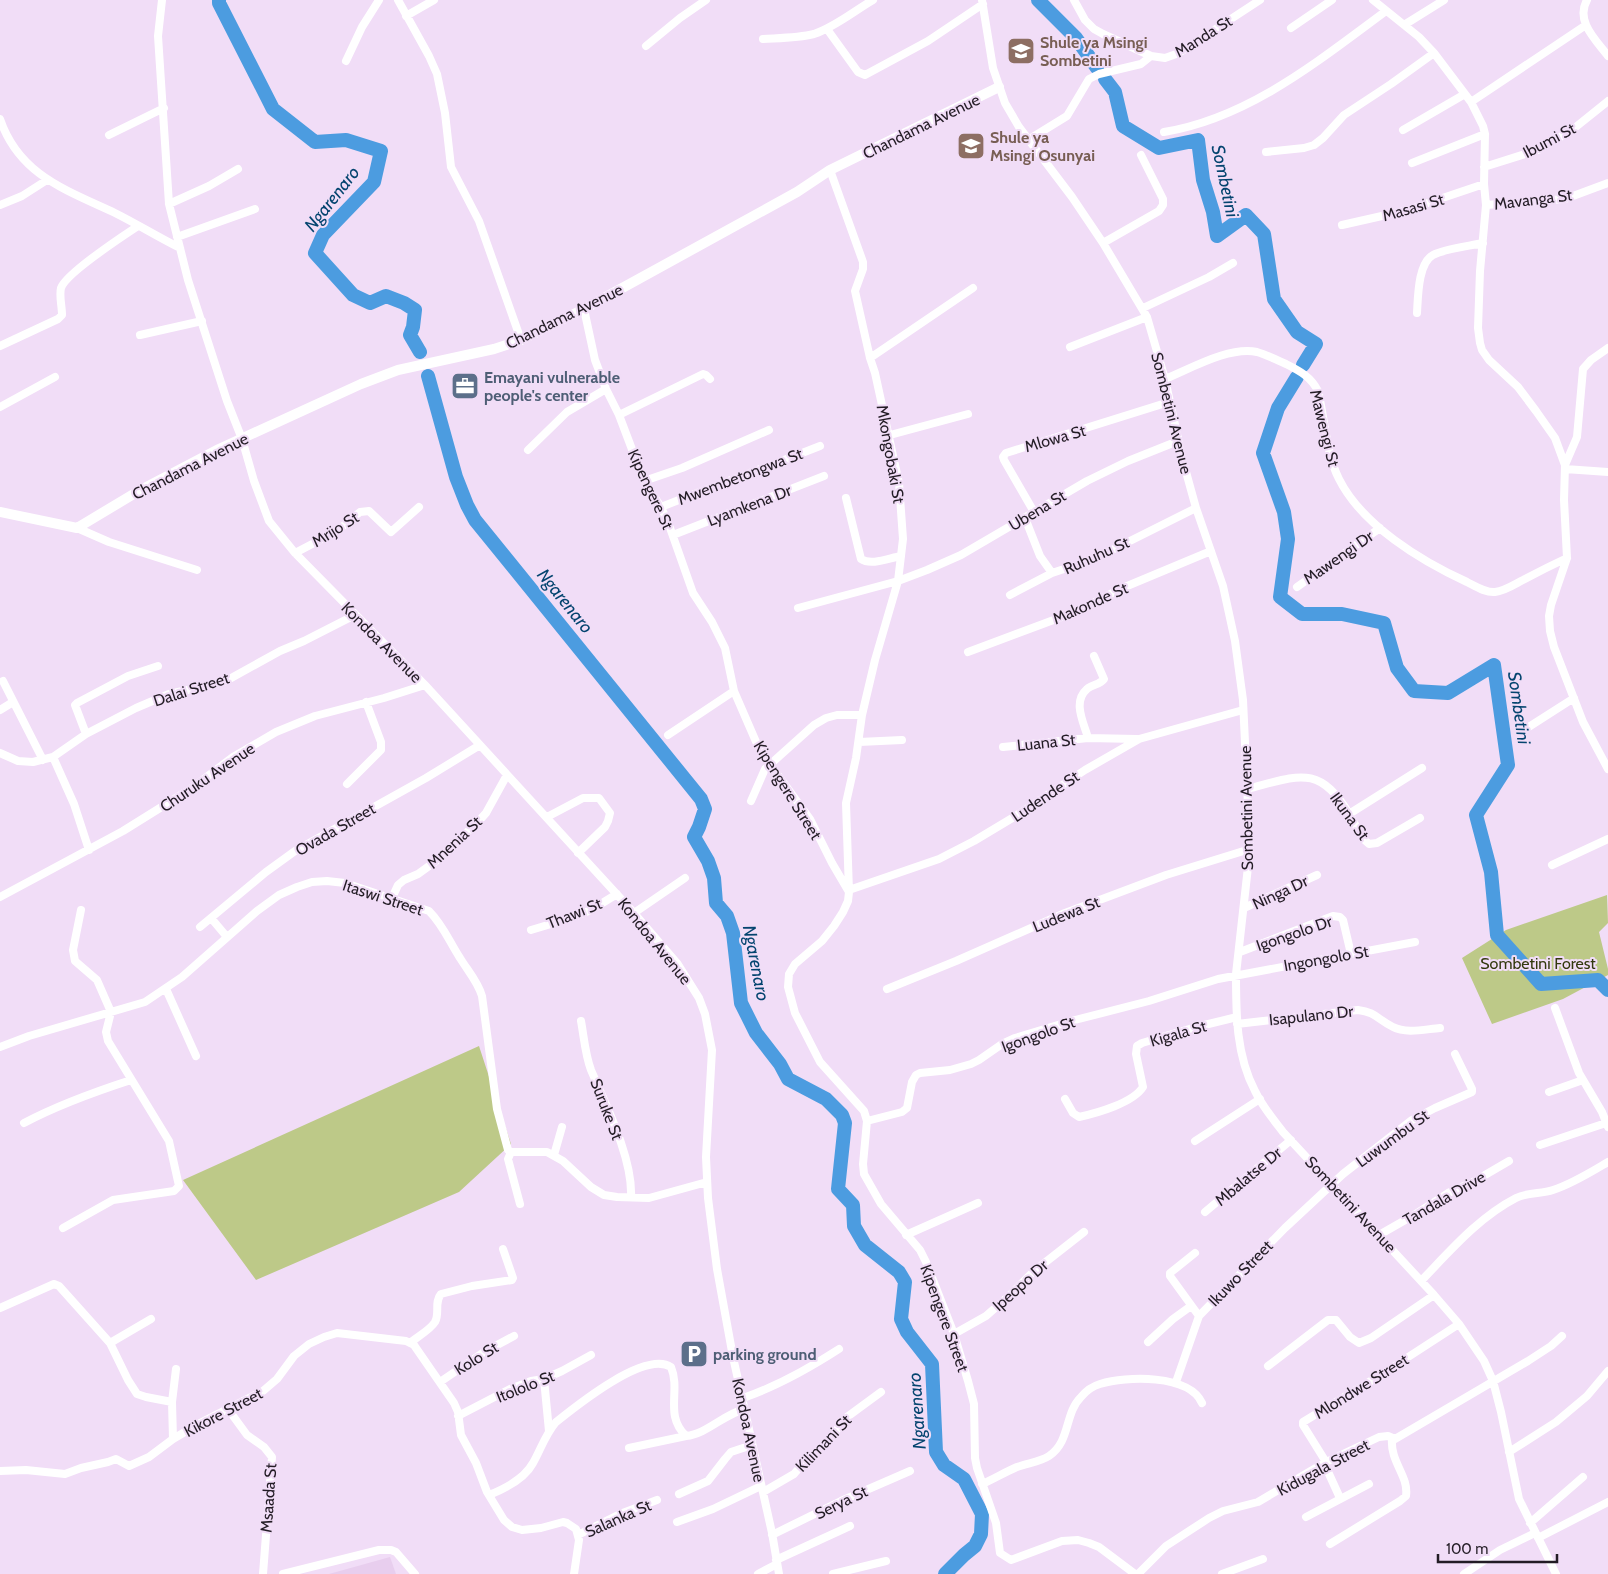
<svg xmlns="http://www.w3.org/2000/svg" width="1608" height="1574" viewBox="0 0 1608 1574" font-family="Cabin,sans-serif">
	<style>
		.built { fill: #e8ceee }
		.green { fill: #bdc988 }
		.lines { fill: none; stroke-linecap: round; stroke-linejoin: round }
		.river { stroke: #4c9ce0; stroke-width: 14 }
		.street { stroke: #fff; stroke-width: 8 }
		.secondary { stroke: #fff; stroke-width: 10 }
		.labels { text-anchor: middle; stroke-width: 4; stroke-linejoin: round; paint-order: stroke }
		.street-label { font-size: 16px; fill: #231c25; stroke: #f1ddf7 }
		.education-label { font-size: 16px; font-weight: bold; fill: #785e54; stroke: #f1ddf7; text-anchor: start }
		.service-label { font-size: 16px; font-weight: bold; fill: #4e5e75; stroke: #f1ddf7; text-anchor: start }
		.park-label { font-size: 16px; fill: #32380d; stroke: #f1ddf7 }
		.water-label { font-size: 18px; font-style: italic; fill: #04446f; stroke: #f1ddf7 }
	</style>
	<rect width="100%" height="100%" fill="#f1ddf7"/>
	<path class="built" d="M390 1557 396 1574H329Z"/>
	<path class="green" d="M1607 895 1608 923 1599 932 1608 969V975L1563 999 1492 1024 1462 958 1506 930Z
		M479 1046 511 1144 459 1192 256 1280 183 1180Z"/>
	<g class="lines">
		<path class="river" d="M219 0V3L273 109 315 142 346 140 381 151 374 182 323 235 315 253 353 295 370 303 386 296 404 303 415 310 413 327 410 335 420 352
			M1038 0 1076 38 1097 68
			M1105 79 1115 92 1123 126 1159 148 1198 140 1203 180 1213 212 1217 236 1246 215 1264 234 1274 299 1297 332 1316 344 1303 365
			M428 376 456 477 467 505 475 520 701 799 705 809 699 827 694 837 708 861 714 878 716 903 727 916 733 933 741 1003 756 1033 780 1064 788 1079 826 1099 842 1115 845 1123 838 1189 853 1205 854 1226 865 1245 899 1272 905 1282 901 1319 907 1332 932 1364 936 1452 944 1465 964 1479 982 1514 981 1534 975 1546 964 1555 945 1574
			M1297 377 1278 408 1263 453 1284 512 1288 539 1280 597 1302 614H1342L1384 623 1397 668 1414 691 1448 693 1494 665 1508 765 1476 815 1491 872 1497 935 1541 984 1598 980 1608 990"/>
		<path class="street" d="M162 0 158 36 169 204 188 280 227 401 242 439 254 481 269 521 295 553 425 685 634 913 677 963 699 998 705 1014 712 1050 706 1157 708 1198 717 1269 733 1357 772 1533 779 1574
			M398 0 429 56 437 74 445 113 451 167 479 221 521 340
			M982 0 993 68 1005 103 1019 127 1072 197 1103 243 1147 317 1165 379 1183 461 1196 508 1223 586 1235 641 1243 700 1250 849 1236 974C1236 1014 1236 1055 1255 1091 1262 1106 1273 1119 1283 1132L1434 1295 1459 1324 1484 1361 1493 1381 1501 1412 1519 1499 1556 1574
			M1074 0 1085 20 1094 29 1103 34 1151 56 1165 58 1179 53 1260 0
			M1373 0 1419 37 1434 53 1471 102 1483 126 1485 134 1484 184 1486 205 1480 271 1478 328 1480 343 1482 350 1489 360 1518 387 1536 411 1555 438 1565 465 1564 500 1567 558 1551 605 1549 616 1550 631 1554 647 1583 722 1608 769
			M1587 0C1575 21 1596 40 1608 56
			M406 16 434 0
			M1404 25 1444 0
			M1291 28 1332 0
			M827 29 858 72 865 75 928 41 983 4
			M763 39C780 38 798 38 814 34 835 27 854 11 873 0
			M646 46 680 18 706 0
			M346 61 362 27 379 0
			M1471 102 1586 25
			M0 119C19 175 66 190 115 213 137 224 158 237 180 248
			M1403 130 1465 94
			M1164 132C1249 118 1318 61 1386 11
			M109 135 164 108
			M1028 140 1067 116 1089 79 1099 74 1141 64 1151 56
			M1266 152 1304 148 1314 145 1323 138 1344 115 1391 84 1434 53
			M1412 163 1485 134
			M1484 167 1538 150 1572 130 1608 101
			M830 170 863 262V269L855 291 870 358 875 373 899 483 903 539 898 581 875 660 862 715 856 758 846 803 849 892
			M169 204 209 186 238 169
			M0 205 22 196 47 180
			M1486 205 1565 199 1608 183
			M1342 225 1404 211 1484 184
			M177 237 255 209
			M1103 243 1159 211 1163 205V199L1141 155
			M1143 308 1209 277 1233 263
			M584 309 595 360 606 389 619 415 644 481 661 507 669 525 693 593 712 622 725 648 734 691 757 744 764 756 810 819 832 863 849 892 848 901 843 912 834 926 822 941 795 964 789 974 788 987 795 1013 820 1062 864 1111 867 1121 863 1164 864 1174 881 1204 920 1250 926 1262 954 1334 968 1381 974 1404 975 1458 977 1468 996 1523 1000 1553 1011 1560 1062 1541 1078 1540 1089 1543 1099 1547 1135 1574
			M1417 313C1418 297 1418 263 1433 255 1444 249 1470 246 1483 243
			M140 335 202 321
			M0 346 58 319 62 315C62 306 59 296 61 288 66 273 123 236 138 226
			M1070 347 1147 317
			M870 358 973 288
			M1165 379C1190 369 1229 346 1257 352 1267 355 1277 360 1286 364 1300 371 1311 377 1318 391 1325 419 1326 454 1339 479 1362 525 1421 561 1467 582 1475 586 1486 593 1495 592 1505 591 1515 584 1523 580 1538 572 1552 565 1567 558
			M0 407 55 377
			M619 415 703 374 706 375 710 379
			M890 435 968 414
			M528 450 567 412 606 389
			M1565 465 1577 437 1583 369 1591 360 1608 348
			M1565 469 1608 472
			M644 481 682 468 769 430
			M846 498 861 559C871 566 889 558 901 556
			M661 507C714 486 767 467 820 446
			M1034 512 1004 460 1003 457 1006 453 1169 402
			M1025 518 1040 556 1052 573 1094 559 1196 508
			M77 528 109 542 197 570
			M673 535 824 476
			M295 553 337 531 360 512 369 511 391 532 419 507
			M1297 587 1380 528
			M1010 595 1052 573
			M798 608 898 581 927 570 961 555 1087 481 1128 461 1178 441
			M968 652 1075 612 1120 589 1211 551
			M3 681 43 760
			M0 710 13 702
			M1521 732 1574 698
			M86 734 75 705 77 703 128 676 158 666
			M668 735 734 691
			M1088 738C1084 723 1072 702 1087 689 1092 684 1100 685 1104 679L1094 656
			M859 742 902 740
			M1003 747 1088 738 1137 739
			M0 753 18 761 33 762 53 757 86 734 136 708 169 694 224 682 280 651 304 641 355 615
			M53 757 74 804 89 850
			M347 784 381 750V742L366 702
			M1247 789C1298 776 1319 763 1350 815 1356 825 1360 838 1369 844L1377 843 1420 818
			M751 801 765 769 814 725 826 718 837 715H862
			M1349 814 1422 768
			M547 817 583 798H599L610 813 608 821 605 827 578 853
			M1552 865 1608 839
			M849 890 939 859 974 841 1014 817 1085 770 1139 739 1243 710
			M0 897 123 831 192 788 233 757 276 732 315 716 384 698 425 685
			M392 898 398 885 404 880 418 874 436 861 477 823 486 813 507 775
			M1244 908 1317 875
			M634 913 685 878
			M211 918 227 937
			M200 927 266 872 295 851 426 778 480 745
			M531 930 571 918 591 910 617 894
			M1240 952 1333 916 1340 917 1343 920 1351 954
			M166 989 196 1056
			M887 989 956 961 1065 913 1166 875 1250 849
			M1555 1008 1579 1073 1602 1112 1608 1127
			M581 1021C584 1037 585 1054 591 1070 606 1105 633 1159 631 1197
			M1237 1024 1358 1010C1376 1012 1378 1020 1393 1027 1406 1034 1426 1029 1440 1028
			M0 1047 29 1036 145 1002 182 977 257 911 279 895 297 887 312 882 327 881 345 883 429 911C443 925 449 941 460 958 468 971 478 982 482 996L497 1109 508 1150 511 1152H547L563 1161 591 1187 604 1195 617 1197 649 1198 707 1182
			M1549 1092 1583 1080
			M1065 1099 1073 1113 1079 1117C1097 1113 1133 1103 1143 1087L1136 1054 1137 1046 1142 1043 1196 1027 1237 1017
			M867 1121 902 1112 907 1108 912 1082 916 1075 920 1073 950 1070 971 1064 979 1060 1002 1044 1015 1038 1071 1021 1149 1001 1218 979 1415 942
			M24 1123C58 1105 94 1092 131 1080
			M1195 1141 1260 1099
			M1540 1145 1606 1123
			M511 1152 508 1159 520 1204
			M554 1155 562 1127
			M1205 1212 1291 1140
			M63 1228 113 1200 174 1191 179 1186 169 1141 108 1041 106 1032 111 1012 97 980 75 961 73 950 81 910
			M906 1235 978 1203
			M1379 1235 1414 1215 1448 1193 1473 1182 1509 1161
			M1195 1253 1170 1273V1276L1199 1316
			M1421 1281C1450 1251 1479 1217 1516 1198 1528 1192 1541 1194 1553 1190 1572 1184 1591 1172 1608 1162
			M0 1308 54 1284 59 1286 110 1343 128 1380 137 1394 146 1397 172 1402
			M954 1334 986 1316 1011 1294 1033 1272 1084 1232
			M1148 1342 1173 1319 1191 1306
			M110 1343 151 1319
			M410 1343C417 1337 430 1330 435 1322 440 1313 434 1302 441 1294L472 1286 512 1280 513 1278 503 1249
			M1268 1366 1328 1320H1336L1350 1337 1359 1343 1371 1338 1434 1295
			M544 1379 549 1431
			M440 1382 484 1352 514 1336
			M1176 1382 1199 1316 1285 1228 1343 1174 1412 1120 1435 1108 1472 1092V1089L1455 1054
			M743 1398C778 1386 808 1369 839 1349
			M228 1409 247 1435 264 1447 272 1457 263 1574
			M458 1416 510 1389 531 1381 544 1379 562 1371 591 1355
			M173 1439 172 1402 176 1369
			M629 1448 686 1436
			M1509 1452 1556 1422 1587 1396 1608 1371
			M1326 1462 1303 1425V1422L1379 1376 1459 1324
			M1324 1463 1340 1498
			M0 1471 26 1470 65 1474 81 1468 108 1462 116 1459 129 1466 149 1457 173 1439 200 1423 263 1391 277 1379 294 1356 309 1344 324 1337 337 1333 406 1341 414 1345 416 1348 454 1403 458 1412 461 1435 476 1463 487 1492 504 1520 512 1527 522 1530 541 1528 563 1522 567 1523 576 1529 579 1540 574 1574
			M982 1484C994 1479 1005 1472 1017 1467 1027 1463 1040 1462 1049 1456 1071 1441 1064 1414 1081 1397 1086 1391 1093 1386 1100 1384 1126 1376 1189 1374 1202 1403
			M763 1492 794 1474 800 1467 824 1446 847 1417 881 1392
			M679 1494 708 1481 725 1459 731 1452 752 1445
			M489 1495C504 1489 525 1478 533 1463 541 1449 545 1435 556 1422 576 1406 645 1350 671 1367 681 1391 664 1415 686 1436 707 1434 724 1414 745 1409
			M1306 1517 1369 1484
			M677 1522 713 1509 761 1486
			M1530 1523 1583 1477
			M578 1535 620 1514 657 1500
			M772 1535 841 1501 910 1471
			M1538 1538 1608 1502
			M1330 1544 1400 1501 1406 1496C1409 1476 1390 1462 1392 1439
			M776 1560 850 1526
			M283 1574 379 1550H391L396 1552 415 1574
			M758 1574 777 1564
			M833 1574 886 1561
			M1138 1574 1166 1546 1209 1518 1223 1511 1258 1502 1326 1462 1379 1437 1388 1436 1395 1439 1528 1361 1551 1346 1562 1336
			M1222 1574 1263 1559
			M1464 1574 1500 1550 1535 1533"/>
		<path class="secondary" d="M0 512 77 528 137 492 219 449 361 384 398 370 494 349 521 340 584 309 797 192 830 170 999 87"/>
	</g>
	<defs>
		<symbol id="school-square" viewBox="-11 -11 22 22"><rect x="-9" y="-9" width="18" height="18" rx="4" fill="#8d6e63" stroke="#f1ddf7"/><path d="M0-5L7-2L0 1L-7-2ZM-4 1L0 2.5L4 1V4Q0 6-4 4Z" fill="#fff"/></symbol>
		<symbol id="office-square" viewBox="-11 -11 22 22"><rect x="-9" y="-9" width="18" height="18" rx="4" fill="#5c6f8a" stroke="#f1ddf7"/><path d="M-6-3h4V-5.5h4V-3h4V5H-6ZM-1-4.5V-3h2v-1.5ZM-6 0V1H6V0Z" fill="#fff"/></symbol>
		<symbol id="parking-square" viewBox="-11 -11 22 22"><rect x="-9" y="-9" width="18" height="18" rx="4" fill="#5c6f8a" stroke="#f1ddf7"/><path d="M-3.5-5.5H1a3.5 3.5 0 0 1 0 7H-1V5.5H-3.5ZM-1-3.4V-.6H.8a1.4 1.4 0 0 0 0-2.8Z" fill="#fff"/></symbol>
	</defs>
	<g fill-rule="evenodd">
		<use href="#school-square" x="1005" y="35" width="32" height="32"/>
		<use href="#school-square" x="955" y="130" width="32" height="32"/>
		<use href="#office-square" x="449" y="370" width="32" height="32"/>
		<use href="#parking-square" x="678" y="1338" width="32" height="32"/>
	</g>
	<g class="labels">
		<g class="street-label">
			<text transform="translate(1203 36) rotate(-32)" y="6">Manda St</text>
			<text transform="translate(921 126) rotate(-26)" y="6">Chandama Avenue</text>
			<text transform="translate(1549 140) rotate(-28)" y="6">Ibumi St</text>
			<text transform="translate(1533 199) rotate(-7)" y="6">Mavanga St</text>
			<text transform="translate(1413 207) rotate(-16)" y="6">Masasi St</text>
			<text transform="translate(564 316) rotate(-26)" y="6">Chandama Avenue</text>
			<text transform="translate(1172 413) rotate(76)" y="6">Sombetini Avenue</text>
			<text transform="translate(1325 428) rotate(76)" y="6">Mawengi St</text>
			<text transform="translate(1055 438) rotate(-16)" y="6">Mlowa St</text>
			<text transform="translate(891 454) rotate(80)" y="6">Mkongobaki St</text>
			<text transform="translate(190 466) rotate(-27)" y="6">Chandama Avenue</text>
			<text transform="translate(740 476) rotate(-21)" y="6">Mwembetongwa St</text>
			<text transform="translate(651 489) rotate(65)" y="6">Kipengere St</text>
			<text transform="translate(749 505) rotate(-21)" y="6">Lyamkena Dr</text>
			<text transform="translate(1037 510) rotate(-31)" y="6">Ubena St</text>
			<text transform="translate(335 529) rotate(-32)" y="6">Mrijo St</text>
			<text transform="translate(1096 555) rotate(-24)" y="6">Ruhuhu St</text>
			<text transform="translate(1338 557) rotate(-35)" y="6">Mawengi Dr</text>
			<text transform="translate(1090 603) rotate(-24)" y="6">Makonde St</text>
			<text transform="translate(382 642) rotate(45)" y="6">Kondoa Avenue</text>
			<text transform="translate(191 689) rotate(-18)" y="6">Dalai Street</text>
			<text transform="translate(1046 742) rotate(-6)" y="6">Luana St</text>
			<text transform="translate(207 777) rotate(-34)" y="6">Churuku Avenue</text>
			<text transform="translate(788 790) rotate(58)" y="6">Kipengere Street</text>
			<text transform="translate(1045 796) rotate(-34)" y="6">Ludende St</text>
			<text transform="translate(1246 808) rotate(-91)" y="6">Sombetini Avenue</text>
			<text transform="translate(1350 816) rotate(54)" y="6">Ikuna St</text>
			<text transform="translate(335 829) rotate(-30)" y="6">Ovada Street</text>
			<text transform="translate(454 842) rotate(-43)" y="6">Mnenia St</text>
			<text transform="translate(1280 892) rotate(-25)" y="6">Ninga Dr</text>
			<text transform="translate(383 897) rotate(18)" y="6">Itaswi Street</text>
			<text transform="translate(574 913) rotate(-22)" y="6">Thawi St</text>
			<text transform="translate(1066 914) rotate(-22)" y="6">Ludewa St</text>
			<text transform="translate(1294 933) rotate(-19)" y="6">Igongolo Dr</text>
			<text transform="translate(655 941) rotate(51)" y="6">Kondoa Avenue</text>
			<text transform="translate(1326 958) rotate(-10)" y="6">Ingongolo St</text>
			<text transform="translate(1311 1015) rotate(-6)" y="6">Isapulano Dr</text>
			<text transform="translate(1178 1033) rotate(-16)" y="6">Kigala St</text>
			<text transform="translate(1038 1034) rotate(-20)" y="6">Igongolo St</text>
			<text transform="translate(607 1109) rotate(69)" y="6">Suruke St</text>
			<text transform="translate(1392 1138) rotate(-36)" y="6">Luwumbu St</text>
			<text transform="translate(1248 1176) rotate(-40)" y="6">Mbalatse Dr</text>
			<text transform="translate(1444 1198) rotate(-30)" y="6">Tandala Drive</text>
			<text transform="translate(1351 1204) rotate(47)" y="6">Sombetini Avenue</text>
			<text transform="translate(1240 1273) rotate(-46)" y="6">Ikuwo Street</text>
			<text transform="translate(1020 1285) rotate(-42)" y="6">Ipeopo Dr</text>
			<text transform="translate(945 1318) rotate(70)" y="6">Kipengere Street</text>
			<text transform="translate(476 1358) rotate(-32)" y="6">Kolo St</text>
			<text transform="translate(525 1386) rotate(-22)" y="6">Itololo St</text>
			<text transform="translate(1361 1386) rotate(-32)" y="6">Mlondwe Street</text>
			<text transform="translate(223 1412) rotate(-28)" y="6">Kikore Street</text>
			<text transform="translate(749 1430) rotate(78)" y="6">Kondoa Avenue</text>
			<text transform="translate(823 1443) rotate(-46)" y="6">Kilimani St</text>
			<text transform="translate(1323 1467) rotate(-28)" y="6">Kidugala Street</text>
			<text transform="translate(268 1498) rotate(-86)" y="6">Msaada St</text>
			<text transform="translate(841 1502) rotate(-26)" y="6">Serya St</text>
			<text transform="translate(618 1518) rotate(-24)" y="6">Salanka St</text>
		</g>
		<g class="education-label">
			<text x="1040" y="48">Shule ya Msingi<tspan x="1040" dy="18">Sombetini</tspan></text>
			<text x="990" y="143">Shule ya<tspan x="990" dy="18">Msingi Osunyai</tspan></text>
		</g>
		<g class="service-label">
			<text x="484" y="383">Emayani vulnerable<tspan x="484" dy="18">people's center</tspan></text>
			<text x="713" y="1360">parking ground</text>
		</g>
		<g class="park-label">
			<text x="1538" y="969">Sombetini Forest</text>
		</g>
		<g class="water-label">
			<text transform="translate(1225 181) rotate(78)" y="6">Sombetini</text>
			<text transform="translate(332 199) rotate(-52)" y="6">Ngarenaro</text>
			<text transform="translate(565 601) rotate(51)" y="6">Ngarenaro</text>
			<text transform="translate(1519 708) rotate(82)" y="6">Sombetini</text>
			<text transform="translate(756 963) rotate(79)" y="6">Ngarenaro</text>
			<text transform="translate(917 1411) rotate(-94)" y="6">Ngarenaro</text>
		</g>
	</g>
	<path d="M1438 1554v8h119v-8" fill="none" stroke="#231c25" stroke-width="2.5"/>
	<text x="1446" y="1554" font-size="15" fill="#231c25" stroke="#f1ddf7" stroke-width="4" paint-order="stroke">100 m</text>
</svg>
